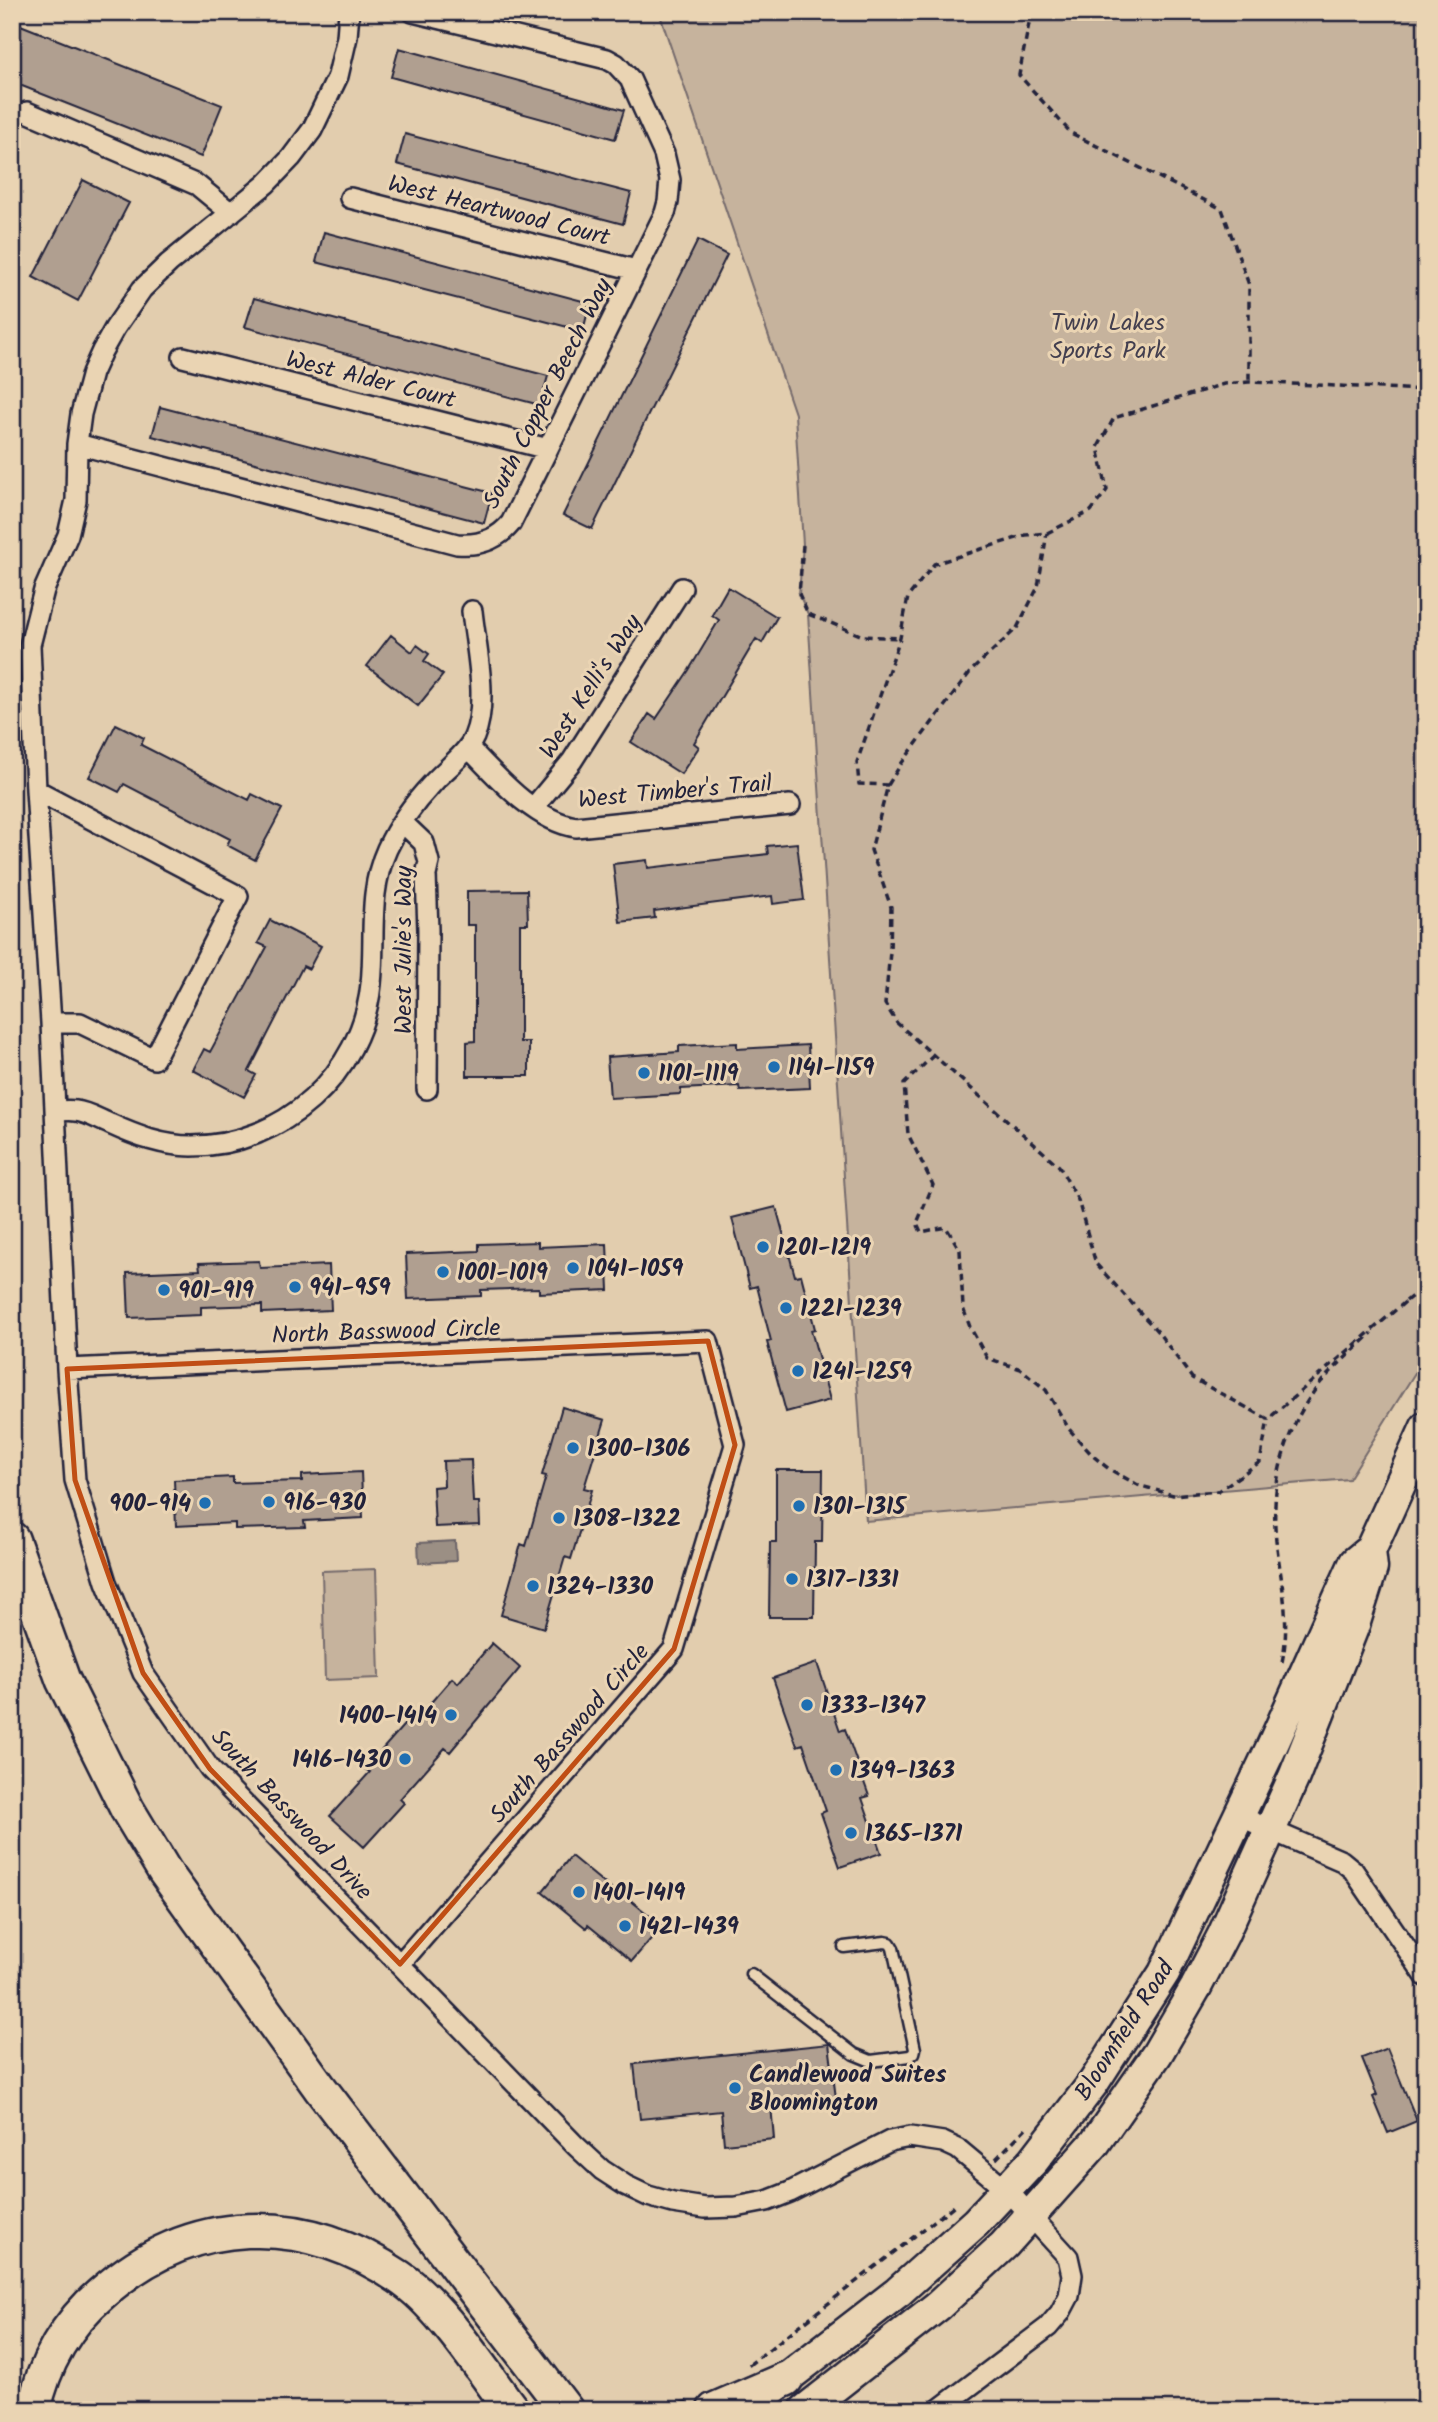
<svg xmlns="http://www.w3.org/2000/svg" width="1438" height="2422" viewBox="0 0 1438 2422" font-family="Kalam,sans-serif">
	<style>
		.green { fill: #c6b39d; stroke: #746a6c; stroke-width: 2 }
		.water { fill: #9b8f84; stroke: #6b6367; stroke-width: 2 }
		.building { fill: #b09f90; stroke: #22223b; stroke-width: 2 }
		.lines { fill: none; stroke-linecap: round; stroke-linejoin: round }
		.lane-casing { stroke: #22223b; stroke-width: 15 }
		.street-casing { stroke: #22223b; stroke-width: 24 }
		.primary-casing { stroke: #22223b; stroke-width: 35 }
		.highway-casing { stroke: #22223b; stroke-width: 38 }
		.path { stroke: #22223b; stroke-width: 3.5; stroke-dasharray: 7 5; stroke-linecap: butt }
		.lane { stroke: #ead4b3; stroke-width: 10 }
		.street { stroke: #ead4b3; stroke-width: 19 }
		.primary { stroke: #ead4b3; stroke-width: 30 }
		.highway { stroke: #ead4b3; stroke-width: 33 }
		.marked { fill: none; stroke: #c04e15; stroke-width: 5; stroke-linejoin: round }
		.poi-dot { fill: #1f6fb2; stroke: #ead4b3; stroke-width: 2.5 }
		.labels { text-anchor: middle; stroke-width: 6; stroke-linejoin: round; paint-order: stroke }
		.street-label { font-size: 24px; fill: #22223b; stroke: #ead4b3 }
		.park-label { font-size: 24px; fill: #433f4f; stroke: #ead4b3 }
		.poi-label { font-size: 24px; font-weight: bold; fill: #22223b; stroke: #ead4b3; text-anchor: start }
	</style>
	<rect width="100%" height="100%" fill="#e2cdae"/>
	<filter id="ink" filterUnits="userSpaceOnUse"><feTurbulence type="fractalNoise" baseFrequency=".0143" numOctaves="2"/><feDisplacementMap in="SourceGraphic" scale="14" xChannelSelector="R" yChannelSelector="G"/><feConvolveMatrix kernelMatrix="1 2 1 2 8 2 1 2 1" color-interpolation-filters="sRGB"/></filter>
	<g filter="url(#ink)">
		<path class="green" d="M659 12H1426V1355L1349 1479 866 1521 808 614 799 594 803 545 795 414Z
			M376 1569 379 1678 325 1680 322 1571Z"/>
		<path class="water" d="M455 1541 456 1561 419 1563 418 1543Z"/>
		<path class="building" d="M18 24 222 105 201 157 12 82V40Z
			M399 48 624 110 615 139 391 77Z
			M405 134 631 193 623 224 397 164Z
			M83 180 129 203 78 301 33 277Z
			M324 232 590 303 583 331 316 262Z
			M698 240 727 255 592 529 563 515Z
			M254 298 548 376 540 405 245 327Z
			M160 407 492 493 484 523 152 436Z
			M728 587 777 617 762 643 756 639 694 743 699 747 681 774 631 742 649 714 656 719 689 670 719 620 712 615Z
			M391 635 412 652 417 645 429 654 424 661 443 675 418 706 367 666Z
			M116 724 144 738 141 745 249 800 252 794 282 809 255 860 227 845 230 839 124 784 119 792 89 777Z
			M797 843 804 900 773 904 772 896 654 911 655 918 620 922 613 864 647 860 648 868 707 861 768 854 767 846Z
			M527 890 528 924H520V1042H529V1076H467V1042L475 1041V925H467V891Z
			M270 920 321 946 309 969 303 966 249 1071 256 1075 244 1097 193 1070 204 1049 210 1052 267 947 258 943Z
			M737 1043V1049L808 1045 810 1088 740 1091 739 1086 681 1089V1094L610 1098 607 1057 679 1052V1046Z
			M776 1207 795 1276 801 1275 815 1329 811 1330 830 1400 786 1412 767 1342 771 1341 757 1286 750 1288 732 1218Z
			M538 1242V1247L607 1244 609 1290 539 1293V1288L481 1290V1296L408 1299 406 1254 479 1251V1244Z
			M259 1261 260 1268 329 1265 331 1310 262 1313V1305L201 1307V1315L129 1318 127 1273 200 1270 199 1263Z
			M562 1407 605 1420 584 1488 592 1490 571 1559 565 1557 544 1628 501 1615 521 1544 526 1546 546 1476 542 1475Z
			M471 1460 473 1502H479L480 1525 435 1527 433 1487 444 1486 443 1461Z
			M776 1470H823L822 1542H815L814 1617H769L770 1542H776Z
			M361 1472 363 1518 304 1521 305 1527 235 1529V1523L176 1526 174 1480 233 1477V1483L302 1481V1475Z
			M492 1643 520 1668 450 1752 445 1748 400 1799 404 1803 364 1847 330 1816 370 1772 365 1769 410 1718 414 1722 452 1678 458 1683Z
			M817 1663 840 1731 845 1729 869 1796 862 1798 881 1853 840 1867 821 1813 826 1811 803 1744 797 1746 773 1678Z
			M571 1856 616 1893 618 1890 662 1926 632 1961 588 1925 586 1928 542 1892Z
			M829 2044 836 2098 771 2105 774 2139 724 2144 721 2111 640 2119 634 2064Z
			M1387 2048 1417 2121 1388 2133 1373 2097 1377 2095 1362 2058Z"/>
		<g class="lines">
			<defs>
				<path id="lane" d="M751 1974 854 2054 871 2061 910 2056 914 2053 915 2049 893 1948 890 1943 885 1942 844 1947"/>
				<path id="street" d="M349 12 347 37 338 76 312 130 291 158 266 184 169 263 142 289 115 328 102 351 92 373 81 414 77 444 76 500 68 535 44 590 30 645 36 790 51 1023 67 1369 75 1480 106 1582 143 1673 210 1769 576 2146 602 2170 625 2185 648 2196 673 2203 705 2208 736 2207 767 2201 790 2192 890 2141 910 2137 943 2142 958 2149 1006 2189 1068 2257 1072 2275 1069 2296 1060 2313 1048 2327 938 2410
					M27 112 197 185 231 213
					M350 198 636 270
					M183 357 548 449
					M77 444 457 544C479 546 497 540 511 523L665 213 668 202 670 180 664 154 630 79 616 64 607 59 413 12
					M468 747C496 776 535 821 576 827L790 805
					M36 790 238 896 154 1059 80 1023H51
					M534 807 572 761 682 588
					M402 822 424 843 429 862 426 875 428 930 427 1089
					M55 1111C62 1111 69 1110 76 1111 87 1112 100 1120 110 1124 136 1136 163 1146 192 1146 282 1146 362 1075 371 984 376 938 367 893 387 849 398 825 414 803 432 784 445 769 466 755 474 737 489 701 476 649 472 611
					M67 1369 708 1341 735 1445 674 1649 400 1964
					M1239 1816 1342 1861 1353 1870 1426 1977"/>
				<path id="primary" d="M766 2394 898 2292 976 2222 1034 2160 1094 2082 1164 1973 1273 1744 1355 1562 1366 1553
					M805 2410 939 2305 1004 2245 1095 2143 1157 2054 1196 1987 1223 1935 1294 1777 1354 1625 1372 1568 1370 1551 1426 1427"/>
				<path id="highway" d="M12 1539 63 1680 127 1809 165 1872 320 2088 566 2410
					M34 2410C43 2364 67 2323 102 2293 191 2214 302 2211 399 2277 440 2304 481 2369 512 2410
					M714 2410 786 2379"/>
			</defs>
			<use href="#lane" class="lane-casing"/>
			<use href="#street" class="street-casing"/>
			<use href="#primary" class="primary-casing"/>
			<use href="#highway" class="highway-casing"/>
			<path class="path" d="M1033 12 1030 18 1019 75 1071 133 1222 209 1249 285V382
				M803 545 799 594 808 614 863 636 900 638
				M888 785 901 764 971 671 1017 628 1038 587 1047 533
				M934 1055 904 1084 908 1134 933 1185 917 1223 921 1232 946 1227 960 1250 963 1308 970 1327 987 1358 1021 1369 1046 1390 1069 1429 1093 1456 1109 1469 1138 1485 1173 1495 1218 1491 1260 1462 1268 1420
				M1406 1301 1426 1285
				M1405 1302 1268 1419 1192 1378 1158 1332 1096 1264 1078 1200 1059 1166 897 1023 885 1004 890 952 891 907 871 850 888 785 859 784 857 762 900 638 908 597 934 564 1026 535 1047 533 1091 511 1107 490 1098 447 1114 418 1224 384 1249 382 1426 390
				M1282 1662C1291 1621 1281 1582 1276 1540 1270 1483 1285 1426 1322 1381 1337 1364 1356 1349 1372 1333
				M996 2159 1027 2127
				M749 2365 956 2204
				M635 2410V2408H658L690 2401"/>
			<use href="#lane" class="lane"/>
			<use href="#street" class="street"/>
			<use href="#primary" class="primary"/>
			<use href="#highway" class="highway"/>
		</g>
	</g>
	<path class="marked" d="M708 1341 735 1445 674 1649 400 1964 210 1769 143 1673 75 1480 67 1369Z"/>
	<g class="poi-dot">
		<circle cx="774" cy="1067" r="7"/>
		<circle cx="644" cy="1073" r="7"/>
		<circle cx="763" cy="1247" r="7"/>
		<circle cx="573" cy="1268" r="7"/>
		<circle cx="443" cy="1272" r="7"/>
		<circle cx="295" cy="1287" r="7"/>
		<circle cx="164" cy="1290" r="7"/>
		<circle cx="786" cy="1308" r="7"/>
		<circle cx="798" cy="1371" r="7"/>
		<circle cx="573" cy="1448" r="7"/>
		<circle cx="269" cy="1502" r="7"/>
		<circle cx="205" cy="1503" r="7"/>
		<circle cx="799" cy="1506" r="7"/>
		<circle cx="559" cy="1518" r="7"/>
		<circle cx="792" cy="1579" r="7"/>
		<circle cx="533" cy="1586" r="7"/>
		<circle cx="807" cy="1705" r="7"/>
		<circle cx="451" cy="1715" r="7"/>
		<circle cx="405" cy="1759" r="7"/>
		<circle cx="836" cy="1770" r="7"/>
		<circle cx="851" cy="1833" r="7"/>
		<circle cx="579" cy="1892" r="7"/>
		<circle cx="625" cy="1926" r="7"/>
		<circle cx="735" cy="2088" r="7"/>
	</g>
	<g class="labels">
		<g class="street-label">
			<text transform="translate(499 210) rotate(14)" y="8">West Heartwood Court</text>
			<text transform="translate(371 379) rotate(14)" y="8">West Alder Court</text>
			<text transform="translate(547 393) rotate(-63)" y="8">South Copper Beech Way</text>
			<text transform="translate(590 686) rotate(-57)" y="8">West Kelli's Way</text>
			<text transform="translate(675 791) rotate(-5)" y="8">West Timber's Trail</text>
			<text transform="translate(403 950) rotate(-90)" y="8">West Julie's Way</text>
			<text transform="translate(386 1331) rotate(-2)" y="8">North Basswood Circle</text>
			<text transform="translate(569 1733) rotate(-49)" y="8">South Basswood Circle</text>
			<text transform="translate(292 1814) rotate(47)" y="8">South Basswood Drive</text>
			<text transform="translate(1124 2030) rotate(-57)" y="8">Bloomfield Road</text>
		</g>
		<g class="park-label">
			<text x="1108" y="330">Twin Lakes<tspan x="1108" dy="28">Sports Park</tspan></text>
		</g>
		<g class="poi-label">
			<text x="788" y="1075">1141-1159</text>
			<text x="658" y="1081">1101-1119</text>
			<text x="777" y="1255">1201-1219</text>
			<text x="587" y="1276">1041-1059</text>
			<text x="457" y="1280">1001-1019</text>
			<text x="309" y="1295">941-959</text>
			<text x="178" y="1298">901-919</text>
			<text x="800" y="1316">1221-1239</text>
			<text x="812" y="1379">1241-1259</text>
			<text x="587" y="1456">1300-1306</text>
			<text x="283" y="1510">916-930</text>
			<text x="191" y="1511" text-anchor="end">900-914</text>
			<text x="813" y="1514">1301-1315</text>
			<text x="573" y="1526">1308-1322</text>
			<text x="806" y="1587">1317-1331</text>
			<text x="547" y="1594">1324-1330</text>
			<text x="821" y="1713">1333-1347</text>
			<text x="437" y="1723" text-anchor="end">1400-1414</text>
			<text x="391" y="1767" text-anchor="end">1416-1430</text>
			<text x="850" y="1778">1349-1363</text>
			<text x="865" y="1841">1365-1371</text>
			<text x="593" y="1900">1401-1419</text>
			<text x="639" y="1934">1421-1439</text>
			<text x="749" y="2082">Candlewood Suites<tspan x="749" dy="28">Bloomington</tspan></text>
		</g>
	</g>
	<rect width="1438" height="2422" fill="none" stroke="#ead4b3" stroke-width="42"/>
	<rect x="21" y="21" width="1396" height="2380" fill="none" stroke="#22223b" stroke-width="2.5" filter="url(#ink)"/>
</svg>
